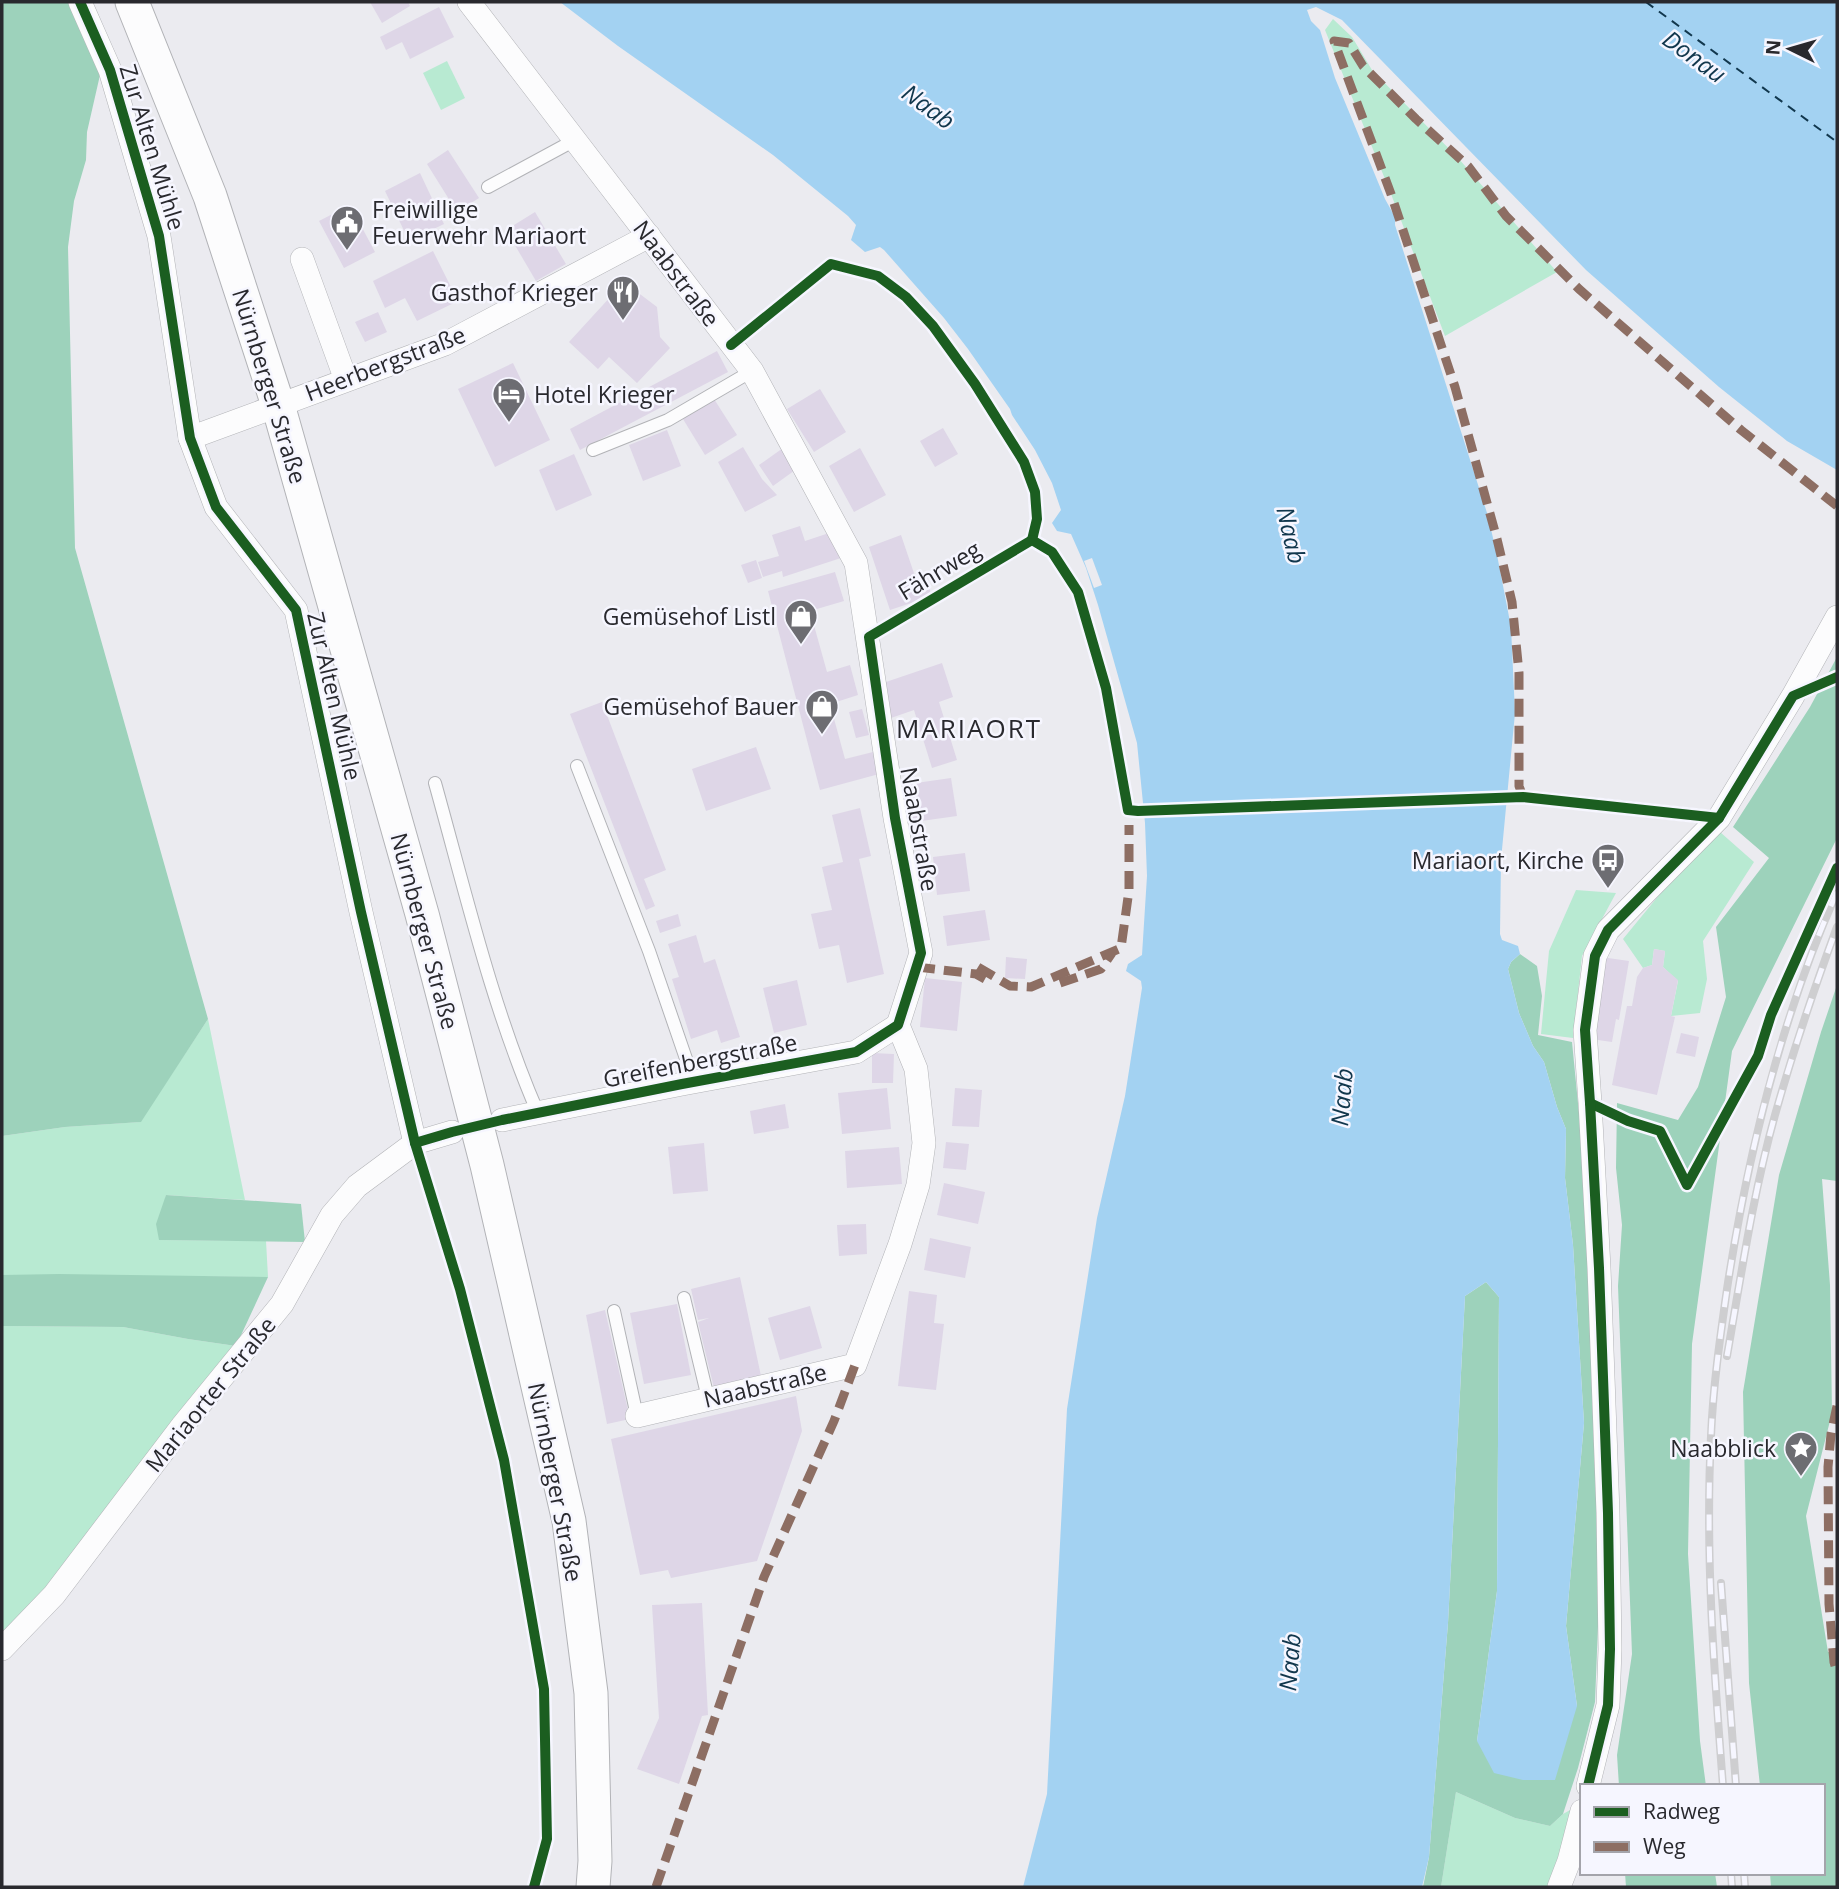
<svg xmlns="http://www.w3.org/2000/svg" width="1839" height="1889" viewBox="0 0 1839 1889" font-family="'Open Sans',sans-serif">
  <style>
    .green { fill: #b8ead2 }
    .forest { fill: #9dd2bb }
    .water { fill: #a3d2f2 }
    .pier { fill: #ebebf0 }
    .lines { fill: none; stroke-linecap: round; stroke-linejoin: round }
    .ferry { stroke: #11374d; stroke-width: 2; stroke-dasharray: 9 7; stroke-linecap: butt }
    .building { fill: #ded6e7 }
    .service-casing { stroke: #b2b3b7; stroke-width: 14 }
    .minor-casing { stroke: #b2b3b7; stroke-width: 24 }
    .secondary-casing { stroke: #b2b3b7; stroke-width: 35 }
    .service { stroke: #fcfcfd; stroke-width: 12 }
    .minor { stroke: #fcfcfd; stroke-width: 23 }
    .secondary { stroke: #fcfcfd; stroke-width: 33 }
    .rail-casing { stroke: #ceced0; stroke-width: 8 }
    .rail { stroke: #f6f6ff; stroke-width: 5; stroke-dasharray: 16; stroke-linecap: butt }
    .quiet { stroke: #8d6e63; stroke-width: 9; stroke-dasharray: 18 9; stroke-linecap: butt }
    .cycleway-casing { stroke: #f6f6ff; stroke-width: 15 }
    .cycleway { stroke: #1b5e20; stroke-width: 10 }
    .labels { text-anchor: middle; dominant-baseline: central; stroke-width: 5; stroke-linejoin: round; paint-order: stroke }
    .street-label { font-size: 23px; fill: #29292e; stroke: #f6f6ff }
    .poi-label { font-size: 23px; fill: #29292e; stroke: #f6f6ff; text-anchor: end }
    .water-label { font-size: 24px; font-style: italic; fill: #11374d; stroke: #f6f6ff }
    .quarter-label { font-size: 26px; letter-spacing: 2px; fill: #29292e; stroke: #f6f6ff }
  </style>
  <rect width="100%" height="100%" fill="#ebebf0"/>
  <!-- green -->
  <g class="green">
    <path d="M1333,19L1352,37L1372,70L1459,159L1557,272L1445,336L1391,194L1325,30Z"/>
    <path d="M447,61L465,98L441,110L423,73Z"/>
    <path d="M1720,832L1754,862L1703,941L1707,979L1700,1013L1671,1016L1678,981L1663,967L1665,951L1654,949L1652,965L1643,968L1623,939L1669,883Z"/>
    <path d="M1576,890L1616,893L1582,956L1573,1038L1541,1034L1549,951Z"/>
    <path d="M208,1019L245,1200L166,1195L159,1240L266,1241L268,1277L2,1275V1136L65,1127L140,1122Z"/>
    <path d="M2,1326L123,1327L188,1339L236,1346L2,1645Z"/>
    <path d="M1456,1792L1515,1818L1550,1826L1563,1814L1579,1805L1550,1887H1441Z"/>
  </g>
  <!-- forest -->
  <g class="forest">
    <path d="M2,2H68L100,75L87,132L86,160L74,201L68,247L75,548L208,1019L141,1122L65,1127L2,1136Z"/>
    <path d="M1837,657V838L1732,1051L1692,1344L1688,1554L1700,1741L1706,1786H1619L1617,1755L1632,1654L1618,1286L1622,1225L1616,1168L1617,1103L1678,1120L1698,1087L1726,997L1716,927L1769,858L1733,827L1810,707Z"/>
    <path d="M1520,954L1537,966L1542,996L1538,1035L1572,1042L1592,1246L1601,1550L1595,1702L1578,1768L1563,1814L1550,1826L1515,1818L1456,1792L1441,1887H1423L1429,1857L1448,1623L1465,1296L1486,1282L1499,1297L1497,1591L1477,1741L1577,1706L1566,1626L1584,1423L1573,1245L1565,1178L1566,1129L1557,1107L1544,1062L1533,1046L1519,1013L1508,969L1511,962Z"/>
    <path d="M1837,985V1181L1822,1179L1830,1285L1832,1413L1806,1516L1828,1652H1837V1887H1771L1770,1873H1823V1786H1760L1749,1683L1743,1392L1779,1175L1821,1032Z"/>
    <path d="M166,1195L301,1204L305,1242L159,1240L156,1224Z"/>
    <path d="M59,1274L268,1277L236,1346L188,1339L123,1327L2,1326V1275Z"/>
    <path d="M1625,1873H1715L1717,1887H1626Z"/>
  </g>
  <!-- water -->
  <path class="water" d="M560,2H1837V470L1787,441L1719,387L1586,270L1342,20L1316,7L1307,10L1311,21L1320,30L1335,78L1385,199L1395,217V225L1488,516L1498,560L1511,627L1515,713L1501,860L1500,934L1502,940L1518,946L1520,954L1511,962L1508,969L1519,1013L1533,1046L1544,1062L1557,1107L1566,1129L1565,1178L1573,1245L1584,1423L1566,1626L1577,1706L1555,1780H1523L1494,1773L1477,1741L1497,1591L1499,1297L1486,1282L1465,1296L1448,1623L1429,1857L1422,1887H1023L1047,1794L1067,1409L1097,1218L1125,1096L1142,988L1141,981L1126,971L1128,964L1142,955L1147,876L1145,823L1137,743L1098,605L1086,568L1071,534L1057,531L1052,523L1061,510L1052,483L1035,450L1012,415L1010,409L968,349L944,318L884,250L880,247L865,252L851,240L856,225L848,216L773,155L618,46Z"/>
  <!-- pier -->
  <path class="pier" d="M1092,558L1102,585L1094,588L1084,561Z"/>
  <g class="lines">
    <!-- ferry -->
    <path class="ferry" d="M1646,2L1837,142"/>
  </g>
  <!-- building -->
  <g class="building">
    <path d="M370,2H408L410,6L382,23Z"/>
    <path d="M439,7L454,37L410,59L402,42L386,50L380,37Z"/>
    <path d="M448,150L479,198L457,212L427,164Z"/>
    <path d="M420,173L444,224L409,241L385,191Z"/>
    <path d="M350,205L375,252L344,268L319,221Z"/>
    <path d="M535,212L566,264L536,281L506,230Z"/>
    <path d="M433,251L458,301L417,321L405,298L385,308L373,281Z"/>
    <path d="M624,282L657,307L660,337L670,348L637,383L609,357L598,369L569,342Z"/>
    <path d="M378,312L387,332L365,342L355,322Z"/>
    <path d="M717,351L728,372L580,450L570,429Z"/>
    <path d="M513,363L550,440L495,467L458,389Z"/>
    <path d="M820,389L846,432L814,452L787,409Z"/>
    <path d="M714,399L737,435L705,455L683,419Z"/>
    <path d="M943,428L958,454L935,467L920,441Z"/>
    <path d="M667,430L681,466L643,481L629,445Z"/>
    <path d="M743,447L762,479L777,495L745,512L718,462Z"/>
    <path d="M783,448L798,468L773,486L759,465Z"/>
    <path d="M860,448L886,495L854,512L829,466Z"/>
    <path d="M574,454L592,495L556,511L539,470Z"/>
    <path d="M800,526L805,541L835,531L844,557L783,577L782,571L763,577L758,562L779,556L772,535Z"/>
    <path d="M901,535L918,585L927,582L932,596L890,610L869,547Z"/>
    <path d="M756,560L762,578L748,583L741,565Z"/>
    <path d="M835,572L844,601L810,611L827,672L850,665L858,695L830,704L845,759L873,752L879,774L820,790L768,591Z"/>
    <path d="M942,663L953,697L939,702L957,760L932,768L914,710L891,718L880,684Z"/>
    <path d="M602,702L666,870L644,879L655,906L646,910L570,714Z"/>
    <path d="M862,709L869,735L856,738L849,712Z"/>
    <path d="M756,747L771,789L706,811L692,769Z"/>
    <path d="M951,778L957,816L907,823L902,785Z"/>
    <path d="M860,808L871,856L859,859L884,974L847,983L839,945L819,949L811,914L832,910L822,867L843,862L832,815Z"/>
    <path d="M965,853L970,891L937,895L933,857Z"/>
    <path d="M985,910L990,940L947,946L943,916Z"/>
    <path d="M678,914L681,926L660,933L656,921Z"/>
    <path d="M696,935L704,963L715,959L740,1037L721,1043L717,1030L691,1039L672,979L679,977L668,944Z"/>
    <path d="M1654,949L1665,951L1663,967L1678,980L1671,1016L1675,1017L1657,1095L1612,1085L1627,1006H1632L1637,977L1643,968L1652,965Z"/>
    <path d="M1006,957L1027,959L1025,979L1005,978Z"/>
    <path d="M1601,957L1629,961L1619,1020L1616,1019L1612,1042L1591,1039Z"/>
    <path d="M925,978L962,982L957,1031L920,1027Z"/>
    <path d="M797,980L807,1025L774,1033L763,988Z"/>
    <path d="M1681,1033L1699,1037L1695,1057L1676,1053Z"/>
    <path d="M872,1053L894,1054L893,1083H872Z"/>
    <path d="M887,1088L891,1129L842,1134L838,1093Z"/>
    <path d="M955,1088L982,1090L979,1127L952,1126Z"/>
    <path d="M785,1104L789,1128L754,1134L750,1111Z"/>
    <path d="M946,1142L969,1144L966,1170L943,1168Z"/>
    <path d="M704,1143L708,1191L673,1194L668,1147Z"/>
    <path d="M899,1147L902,1184L847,1188L845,1151Z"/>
    <path d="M944,1183L985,1192L978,1224L937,1215Z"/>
    <path d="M866,1224L867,1254L839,1256L837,1225Z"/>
    <path d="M930,1238L971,1247L965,1278L924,1270Z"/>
    <path d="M740,1277L761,1376L714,1388L698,1322L709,1318L698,1320L691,1289Z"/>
    <path d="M909,1291L937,1295L934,1323L944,1324L936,1390L898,1386Z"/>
    <path d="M677,1304L691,1375L644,1384L630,1313Z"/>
    <path d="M810,1306L822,1348L780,1360L768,1318Z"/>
    <path d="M605,1310L630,1419L607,1424L586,1315Z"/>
    <path d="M796,1396L802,1431L757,1561L671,1578L668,1570L640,1575L611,1439Z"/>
    <path d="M702,1603L708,1715L702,1716L679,1784L637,1769L659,1718L652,1605Z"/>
  </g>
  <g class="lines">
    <defs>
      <g id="service">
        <path d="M488,187L575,140"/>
        <path d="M593,450L668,420L752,371"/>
        <path d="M869,637L1032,540"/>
        <path d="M1796,695L1837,677"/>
        <path d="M577,766L649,951L694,1082"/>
        <path d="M435,783C466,894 492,1007 538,1113"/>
        <path d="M1524,797L1719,818"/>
        <path d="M684,1298L708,1398"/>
        <path d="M614,1311L637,1416"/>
      </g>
      <g id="minor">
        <path d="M80,2L110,70L159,236L190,438L216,507L296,610L361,912L415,1143"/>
        <path d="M469,2L752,371L856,563L895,818L921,953L898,1025L916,1069L924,1143L918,1185L900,1244L855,1365L637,1416"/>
        <path d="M302,259L346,380"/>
        <path d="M190,438L445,344L649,236"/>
        <path d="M502,1120L682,1084L856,1052L898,1025"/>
        <path d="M2,1649L54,1595L183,1425L282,1304L332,1215L357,1186L415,1143L452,1132"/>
        <path d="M1588,1786L1608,1705L1610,1649L1608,1513L1599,1268L1590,1103L1585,1030L1595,956L1608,930L1719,818L1793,696L1837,617"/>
        <path d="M1559,1887L1569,1861L1582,1811"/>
      </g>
      <path id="secondary" d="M132,2L210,196L278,405L422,914L487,1165L569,1521L591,1693L595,1861L593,1887"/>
    </defs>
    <!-- service casing -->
    <use href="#service" class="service-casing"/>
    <!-- minor casing -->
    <use href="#minor" class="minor-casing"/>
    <!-- secondary casing -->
    <use href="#secondary" class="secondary-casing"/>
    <!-- service -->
    <use href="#service" class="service"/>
    <!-- minor -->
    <use href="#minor" class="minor"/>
    <!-- secondary -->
    <use href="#secondary" class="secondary"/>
    <defs>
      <g id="rail">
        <path d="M1727,1356C1741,1276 1753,1194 1775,1115C1793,1051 1814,989 1837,927"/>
        <path d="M1721,1583L1736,1786"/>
        <path d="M1723,1786C1714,1670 1705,1553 1711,1436C1713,1387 1720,1338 1727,1289C1748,1152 1781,1018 1837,892"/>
        <path d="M1731,1873L1732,1887"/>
        <path d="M1744,1873L1745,1887"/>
      </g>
    </defs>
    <!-- rail casing -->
    <use href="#rail" class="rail-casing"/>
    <!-- rail -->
    <use href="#rail" class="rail"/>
    <!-- quiet -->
    <g class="quiet">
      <path d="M1523,797L1519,786V673L1512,602L1497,539L1455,387L1391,194L1334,41L1349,43L1363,66L1416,119L1468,166L1506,216L1579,289L1741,430L1837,506"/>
      <path d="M917,967L976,974L985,979"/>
      <path d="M978,967L1010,986L1031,987L1121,948L1129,890V825"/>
      <path d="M1060,983L1101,969L1112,953"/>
      <path d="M1837,1406L1831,1434L1828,1467L1829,1604L1834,1662L1837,1673"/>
      <path d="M656,1887L764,1577L834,1421L855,1365"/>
    </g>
    <defs>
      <g id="cycleway">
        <path d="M80,2L110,70L159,236L190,438L216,507L296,610L361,912L415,1143L460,1289L504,1460L544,1689L547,1839L534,1887"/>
        <path d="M731,345L831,264L878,276L906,297L933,326L975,384L1024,462L1035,492L1037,519L1032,540"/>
        <path d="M1032,540L1052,552L1078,592L1106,688L1128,810L1138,811L1523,797L1719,818"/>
        <path d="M1590,1103L1628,1121L1660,1131L1687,1185L1758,1056L1771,1015L1837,868"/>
        <path d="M415,1143L452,1132L502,1120L682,1084L856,1052L898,1025L921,953L895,818L869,637L1032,540"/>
        <path d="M1588,1786L1608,1705L1610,1649L1608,1513L1599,1268L1590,1103L1585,1030L1595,956L1608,930L1719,818L1793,696L1837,677"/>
      </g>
    </defs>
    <!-- cycleway casing -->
    <use href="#cycleway" class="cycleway-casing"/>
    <!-- cycleway -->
    <use href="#cycleway" class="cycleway"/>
  </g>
  <!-- icons -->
  <defs>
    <symbol id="civic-pin" viewBox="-11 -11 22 30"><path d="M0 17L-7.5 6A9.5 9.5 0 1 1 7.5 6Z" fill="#6d6d72" stroke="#f6f6ff"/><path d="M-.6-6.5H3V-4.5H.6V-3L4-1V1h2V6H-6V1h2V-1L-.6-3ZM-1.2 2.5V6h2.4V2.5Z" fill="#fff"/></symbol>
    <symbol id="restaurant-pin" viewBox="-11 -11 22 30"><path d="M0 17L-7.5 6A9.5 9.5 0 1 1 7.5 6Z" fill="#6d6d72" stroke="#f6f6ff"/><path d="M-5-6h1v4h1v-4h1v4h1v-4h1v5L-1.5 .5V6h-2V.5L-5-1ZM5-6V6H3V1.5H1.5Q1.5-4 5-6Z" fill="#fff"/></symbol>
    <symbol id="hotel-pin" viewBox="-11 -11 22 30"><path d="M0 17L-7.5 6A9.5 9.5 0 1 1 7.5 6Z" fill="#6d6d72" stroke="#f6f6ff"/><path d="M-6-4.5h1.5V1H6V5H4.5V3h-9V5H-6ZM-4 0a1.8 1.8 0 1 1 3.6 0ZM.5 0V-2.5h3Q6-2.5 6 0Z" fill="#fff"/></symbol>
    <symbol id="shop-pin" viewBox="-11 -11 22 30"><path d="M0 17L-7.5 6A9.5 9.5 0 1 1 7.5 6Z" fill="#6d6d72" stroke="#f6f6ff"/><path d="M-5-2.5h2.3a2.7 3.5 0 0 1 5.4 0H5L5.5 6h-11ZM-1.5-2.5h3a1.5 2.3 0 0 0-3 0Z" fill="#fff"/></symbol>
    <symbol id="bus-pin" viewBox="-11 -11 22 30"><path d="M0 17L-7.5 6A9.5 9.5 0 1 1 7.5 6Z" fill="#6d6d72" stroke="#f6f6ff"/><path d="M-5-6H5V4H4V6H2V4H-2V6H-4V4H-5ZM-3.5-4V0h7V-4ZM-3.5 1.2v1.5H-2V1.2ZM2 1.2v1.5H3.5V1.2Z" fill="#fff"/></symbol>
    <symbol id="sight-pin" viewBox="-11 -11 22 30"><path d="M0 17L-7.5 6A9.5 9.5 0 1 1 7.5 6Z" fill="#6d6d72" stroke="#f6f6ff"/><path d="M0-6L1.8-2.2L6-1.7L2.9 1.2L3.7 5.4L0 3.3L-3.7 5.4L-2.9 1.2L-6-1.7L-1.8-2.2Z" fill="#fff"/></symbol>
  </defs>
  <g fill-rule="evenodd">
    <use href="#civic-pin" x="328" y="203" width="38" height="52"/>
    <use href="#restaurant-pin" x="604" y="273" width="38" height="52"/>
    <use href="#hotel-pin" x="490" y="375" width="38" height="52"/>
    <use href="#shop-pin" x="782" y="597" width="38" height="52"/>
    <use href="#shop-pin" x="803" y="687" width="38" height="52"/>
    <use href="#bus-pin" x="1589" y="841" width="38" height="52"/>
    <use href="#sight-pin" x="1782" y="1429" width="38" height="52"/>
  </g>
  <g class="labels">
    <!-- street labels -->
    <g class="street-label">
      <text transform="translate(153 147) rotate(73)">Zur Alten Mühle</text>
      <text transform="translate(677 273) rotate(53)">Naabstraße</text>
      <text transform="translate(385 363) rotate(-21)">Heerbergstraße</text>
      <text transform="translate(270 386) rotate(73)">Nürnberger Straße</text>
      <text transform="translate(939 570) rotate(-31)">Fährweg</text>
      <text transform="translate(335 696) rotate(77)">Zur Alten Mühle</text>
      <text transform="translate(920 829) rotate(80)">Naabstraße</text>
      <text transform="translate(425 931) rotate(75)">Nürnberger Straße</text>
      <text transform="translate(700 1060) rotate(-11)">Greifenbergstraße</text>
      <text transform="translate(765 1385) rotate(-13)">Naabstraße</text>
      <text transform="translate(210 1394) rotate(-51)">Mariaorter Straße</text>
      <text transform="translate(556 1482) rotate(79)">Nürnberger Straße</text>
    </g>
    <!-- poi labels -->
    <g class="poi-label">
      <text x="372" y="209" text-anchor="start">Freiwillige<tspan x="372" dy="26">Feuerwehr Mariaort</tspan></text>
      <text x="598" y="292">Gasthof Krieger</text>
      <text x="534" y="394" text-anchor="start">Hotel Krieger</text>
      <text x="776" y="616">Gemüsehof Listl</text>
      <text x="798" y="706">Gemüsehof Bauer</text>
      <text x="1584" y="860">Mariaort, Kirche</text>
      <text x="1776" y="1448">Naabblick</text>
    </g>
    <!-- water labels -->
    <g class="water-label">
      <text transform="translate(1695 56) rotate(36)">Donau</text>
      <text transform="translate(929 106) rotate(36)">Naab</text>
      <text transform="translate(1292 535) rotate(77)">Naab</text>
      <text transform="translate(1341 1097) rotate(-85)">Naab</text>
      <text transform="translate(1289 1662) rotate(-85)">Naab</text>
    </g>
    <!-- quarter labels -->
    <g class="quarter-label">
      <text x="969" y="728">MARIAORT</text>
    </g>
  </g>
  <!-- border -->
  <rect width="1839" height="1889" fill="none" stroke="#29292e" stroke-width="7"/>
  <!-- legend -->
  <rect x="1580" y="1784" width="245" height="91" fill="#f6f6ff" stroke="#a4a4ab" stroke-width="2"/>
  <rect x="1594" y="1807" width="35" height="10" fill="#1b5e20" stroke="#a4a4ab" stroke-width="2"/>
  <text x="1643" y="1819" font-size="21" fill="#29292e">Radweg</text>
  <rect x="1594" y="1842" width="35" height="10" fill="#8d6e63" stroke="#a4a4ab" stroke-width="2"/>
  <text x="1643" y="1854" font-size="21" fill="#29292e">Weg</text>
  <!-- north arrow -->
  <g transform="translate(1790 49) rotate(275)" stroke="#f6f6ff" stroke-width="5" paint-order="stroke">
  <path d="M0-5L12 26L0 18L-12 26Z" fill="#29292e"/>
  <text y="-10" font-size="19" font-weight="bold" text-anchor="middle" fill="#29292e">N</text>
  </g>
</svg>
